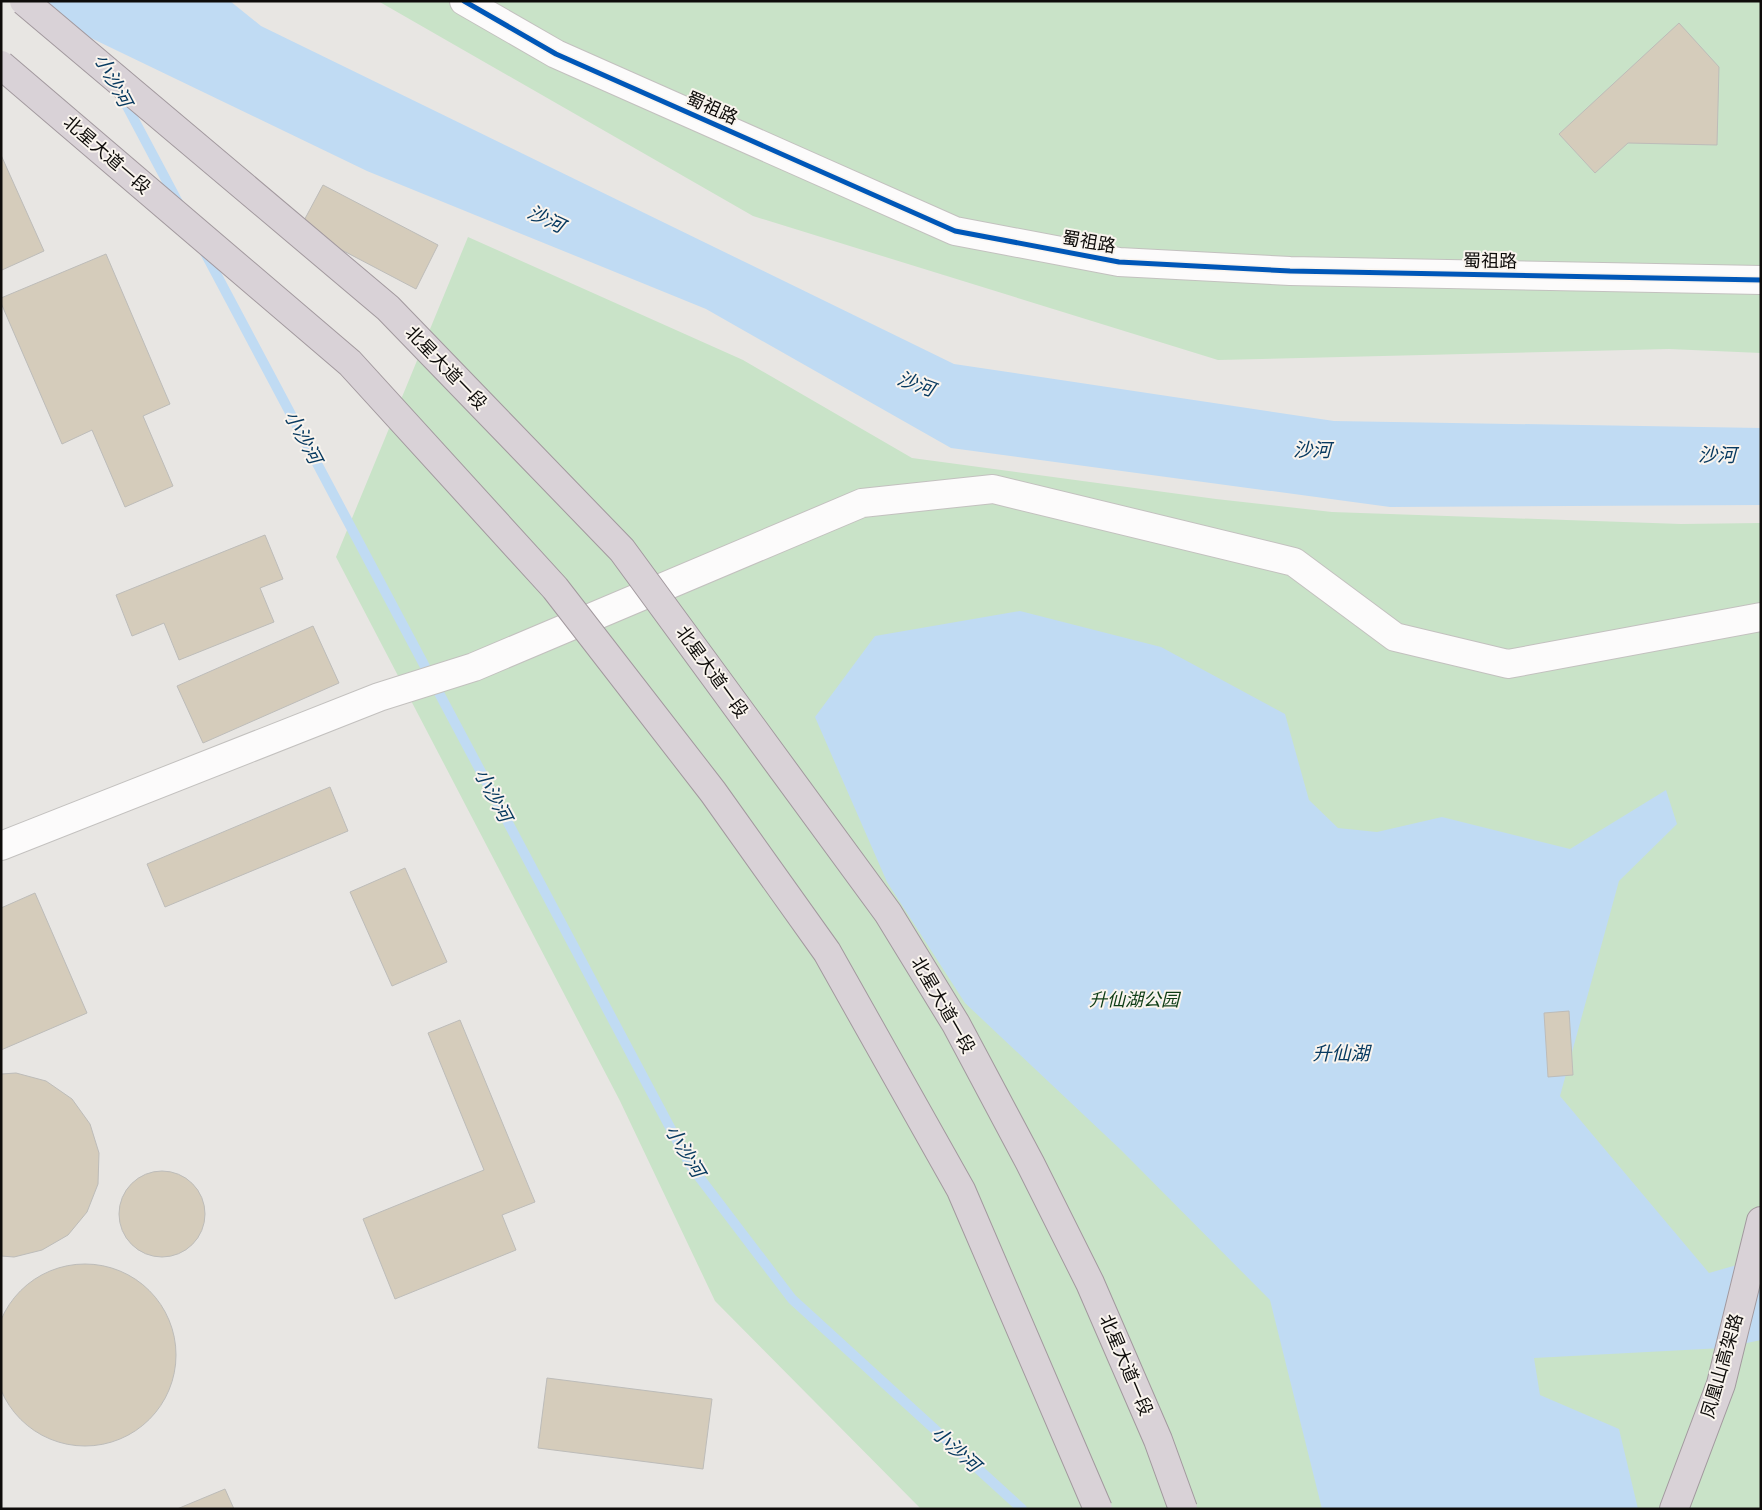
<svg xmlns="http://www.w3.org/2000/svg" width="1762" height="1510" viewBox="0 0 1762 1510" font-family="'Crimson Pro','Noto Sans SC',serif">
  <style>
    .green { fill: #c9e3c8 }
    .water { fill: #c0dbf3 }
    .lines { fill: none; stroke-linecap: round; stroke-linejoin: round }
    .stream { stroke: #c0dbf3; stroke-width: 10 }
    .building { fill: #d5ccbb; stroke: #bdbcb9 }
    .minor-casing { stroke: #c3c1bf; stroke-width: 30 }
    .highway-casing { stroke: #a2999e; stroke-width: 30 }
    .minor { stroke: #fcfbfb; stroke-width: 28 }
    .highway { stroke: #d9d2d7; stroke-width: 28 }
    .highway-bridge-casing { stroke: #a2999e; stroke-width: 30; stroke-linecap: butt }
    .highway-bridge { stroke: #d9d2d7; stroke-width: 28 }
    .cycleway-casing { stroke: #f9f4ee; stroke-width: 8 }
    .cycleway { stroke: #0057b8; stroke-width: 5 }
    .labels { text-anchor: middle; dominant-baseline: central; stroke-width: 4; stroke-linejoin: round; paint-order: stroke }
    .street-label { font-size: 18px; fill: #0e0c0a; stroke: #f9f4ee }
    .park-label { font-size: 18px; font-style: italic; fill: #0d3c14; stroke: #f9f4ee }
    .water-label { font-size: 19px; font-style: italic; fill: #083a60; stroke: #f9f4ee }
  </style>
  <rect width="100%" height="100%" fill="#e8e6e3"/>
  <!-- green -->
  <g class="green">
    <path d="M378,1H1761V353L1669,349L1218,360L753,216Z"/>
    <path d="M468,237L743,360L912,458L1216,499L1332,512L1681,524L1761,523V1509H921L715,1301L620,1101L336,557Z"/>
  </g>
  <!-- water -->
  <g class="water">
    <path d="M14,1H230L261,26L954,364L1334,421L1761,428V505L1390,507L951,448L706,309L367,171Z"/>
    <path d="M1020,611L1161,647L1285,714L1309,800L1338,828L1377,832L1442,817L1570,849L1666,790L1677,824L1619,881L1560,1096L1709,1273L1761,1258V1340L1723,1348L1534,1358L1540,1395L1619,1429L1638,1509H1322L1270,1300L1121,1150L965,1003L887,882L815,717L875,636Z"/>
  </g>
  <g class="lines">
    <!-- stream -->
    <g class="stream">
      <path d="M121,95L180,206"/>
      <path d="M203,249L690,1165L792,1299L1022,1509"/>
    </g>
  </g>
  <!-- building -->
  <g class="building">
    <path d="M1679,23L1719,67L1717,145L1628,143L1595,173L1559,134Z"/>
    <path d="M1,155L44,251L2,270L1,268Z"/>
    <path d="M323,185L438,245L416,289L300,228Z"/>
    <path d="M106,254L170,404L143,416L173,486L125,507L92,430L62,444L1,303V298Z"/>
    <path d="M265,535L283,579L260,588L274,622L179,660L164,623L132,636L116,595Z"/>
    <path d="M313,626L339,683L203,743L177,686Z"/>
    <path d="M330,787L348,831L165,907L147,864Z"/>
    <path d="M405,868L447,962L392,986L350,892Z"/>
    <path d="M35,893L87,1013L1,1050V908Z"/>
    <path d="M1569,1011L1573,1075L1548,1077L1544,1013Z"/>
    <path d="M460,1020L535,1202L502,1215L516,1250L395,1299L363,1219L484,1170L428,1033Z"/>
    <path d="M16,1073L46,1081L72,1099L90,1124L99,1153L98,1184L87,1212L68,1235L42,1250L14,1257L1,1256V1074Z"/>
    <circle cx="162" cy="1214" r="43"/>
    <circle cx="85" cy="1355" r="91"/>
    <path d="M547,1378L712,1399L703,1469L538,1448Z"/>
    <path d="M225,1489L234,1509H177Z"/>
  </g>
  <g class="lines">
    <defs>
      <g id="minor">
        <path d="M464,1L556,54L955,231L1119,262L1290,271L1761,280"/>
        <path d="M1,846L379,697L474,667L862,503L993,489L1294,562L1395,637L1508,664L1761,617"/>
      </g>
      <path id="highway" d="M1674,1509L1721,1384L1761,1221"/>
    </defs>
    <!-- minor casing -->
    <use href="#minor" class="minor-casing"/>
    <!-- highway casing -->
    <use href="#highway" class="highway-casing"/>
    <!-- minor -->
    <use href="#minor" class="minor"/>
    <!-- highway -->
    <use href="#highway" class="highway"/>
    <defs>
      <g id="highway-bridge">
        <path d="M24,1L388,308L622,550L888,913L956,1024L1030,1163L1090,1283L1158,1440L1183,1509"/>
        <path d="M1,65L350,363L555,588L713,792L827,952L961,1190L1098,1509"/>
      </g>
    </defs>
    <!-- highway-bridge casing -->
    <use href="#highway-bridge" class="highway-bridge-casing"/>
    <!-- highway-bridge -->
    <use href="#highway-bridge" class="highway-bridge"/>
    <defs>
      <path id="cycleway" d="M464,1L556,54L955,231L1119,262L1290,271L1761,280"/>
    </defs>
    <!-- cycleway casing -->
    <use href="#cycleway" class="cycleway-casing"/>
    <!-- cycleway -->
    <use href="#cycleway" class="cycleway"/>
  </g>
  <g class="labels">
    <!-- street labels -->
    <g class="street-label">
      <text transform="translate(712 108) rotate(24)">蜀祖路</text>
      <text transform="translate(107 155) rotate(41)">北星大道一段</text>
      <text transform="translate(1089 242) rotate(10)">蜀祖路</text>
      <text transform="translate(1490 261) rotate(1)">蜀祖路</text>
      <text transform="translate(446 368) rotate(46)">北星大道一段</text>
      <text transform="translate(712 672) rotate(54)">北星大道一段</text>
      <text transform="translate(943 1005) rotate(60)">北星大道一段</text>
      <text transform="translate(1126 1365) rotate(67)">北星大道一段</text>
      <text transform="translate(1722 1366) rotate(-74)">凤凰山高架路</text>
    </g>
    <!-- park labels -->
    <g class="park-label">
      <text x="1134" y="1000">升仙湖公园</text>
    </g>
    <!-- water labels -->
    <g class="water-label">
      <text transform="translate(113 80) rotate(62)">小沙河</text>
      <text transform="translate(546 219) rotate(25)">沙河</text>
      <text transform="translate(916 384) rotate(20)">沙河</text>
      <text transform="translate(303 437) rotate(62)">小沙河</text>
      <text transform="translate(1312 450) rotate(1)">沙河</text>
      <text transform="translate(1717 455) rotate(1)">沙河</text>
      <text transform="translate(493 795) rotate(62)">小沙河</text>
      <text x="1341" y="1053">升仙湖</text>
      <text transform="translate(685 1151) rotate(59)">小沙河</text>
      <text transform="translate(956 1449) rotate(42)">小沙河</text>
    </g>
  </g>
  <!-- border -->
  <rect width="1762" height="1510" fill="none" stroke="#0e0c0a" stroke-width="5"/>
</svg>
